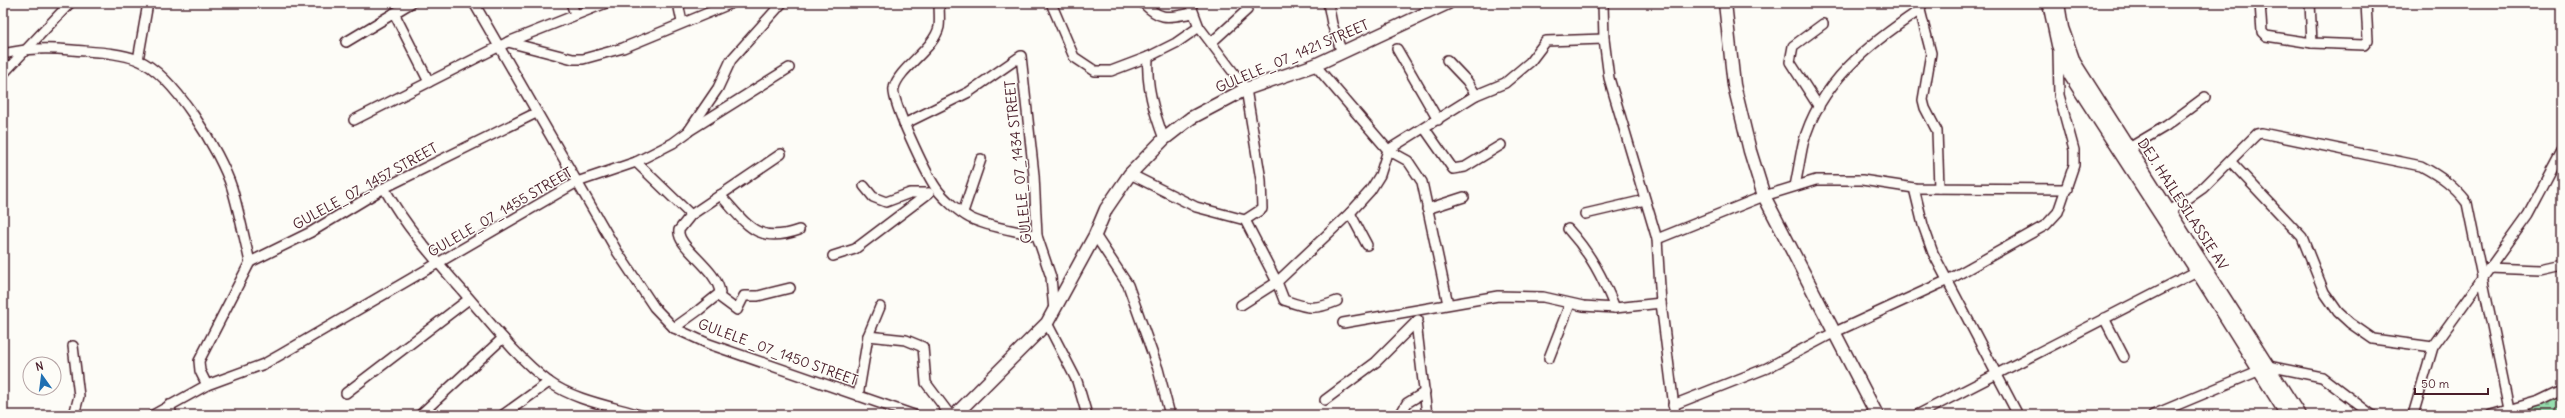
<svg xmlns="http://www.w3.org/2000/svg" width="2565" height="418" viewBox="0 0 2565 418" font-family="Delius,sans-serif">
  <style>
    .cemetery { fill: url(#cemetery-stones); stroke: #707f6c }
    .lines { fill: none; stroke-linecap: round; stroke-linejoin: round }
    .street-casing { stroke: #4a1f2b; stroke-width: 12 }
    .secondary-casing { stroke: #4a1f2b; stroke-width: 15 }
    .street { stroke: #fdfcf7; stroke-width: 9 }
    .secondary { stroke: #fdfcf7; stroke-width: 12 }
    .labels { text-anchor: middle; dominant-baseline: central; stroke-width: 3; stroke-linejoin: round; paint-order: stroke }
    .street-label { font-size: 14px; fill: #4a1f2b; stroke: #fdfcf7 }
  </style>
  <defs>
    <pattern id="cemetery-stones" width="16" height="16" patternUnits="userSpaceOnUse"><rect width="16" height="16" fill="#95dfae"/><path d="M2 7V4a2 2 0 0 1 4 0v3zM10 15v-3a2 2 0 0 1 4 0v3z" fill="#82bf96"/></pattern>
  </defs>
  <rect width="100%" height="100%" fill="#fdfcf7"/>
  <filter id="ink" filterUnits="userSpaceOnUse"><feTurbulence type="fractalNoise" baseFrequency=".025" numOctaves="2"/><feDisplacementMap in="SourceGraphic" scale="8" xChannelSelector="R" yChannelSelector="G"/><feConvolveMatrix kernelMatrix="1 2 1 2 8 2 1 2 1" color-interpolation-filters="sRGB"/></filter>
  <g filter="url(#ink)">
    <!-- cemetery -->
    <path class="cemetery" d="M2562,394V415H2510Z"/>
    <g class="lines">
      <defs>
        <g id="street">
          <path d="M474,3L618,253L654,307L674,328L709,344L914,415"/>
          <path d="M571,3L575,14"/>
          <path d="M678,3L682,22"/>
          <path d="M939,3C939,10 940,20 939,27C934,49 899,68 894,88C890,99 927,175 936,188C943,198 959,212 970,218C990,228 1016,230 1037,236"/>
          <path d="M1051,3L1074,57L1095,71H1111L1148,57L1176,43L1199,27"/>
          <path d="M1143,3C1162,22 1169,17 1193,13"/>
          <path d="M1328,3L1332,24L1342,53"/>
          <path d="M1603,3L1604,39L1609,78L1657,239L1661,303L1675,415"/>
          <path d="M1922,3L1920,10L1931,53L1923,100L1925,108L1937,131L1939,188"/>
          <path d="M2260,3L2262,32L2266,36L2312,43L2364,45L2368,40L2366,3"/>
          <path d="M2310,3L2312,43"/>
          <path d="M394,13L429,82"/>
          <path d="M346,42L411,3"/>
          <path d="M508,42L573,59H583L623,48L732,3"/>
          <path d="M1212,42L1247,10"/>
          <path d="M1397,49L1438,120"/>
          <path d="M3,54C29,48 46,48 72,50C93,52 118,52 138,60C174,75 220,151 232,188C239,212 244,237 250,262L199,361L200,371L207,385"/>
          <path d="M1148,57C1146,86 1154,112 1164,139"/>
          <path d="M138,60L148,3"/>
          <path d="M1447,60L1467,81L1476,95"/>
          <path d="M1315,65L1388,150L1408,161L1422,182L1448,304"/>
          <path d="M3,74L70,3"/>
          <path d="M1819,107L1790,62L1793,46L1823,24"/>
          <path d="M354,120L508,42L606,3"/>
          <path d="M904,124L969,92L1021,56L1034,175L1037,236L1051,277L1054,311"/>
          <path d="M1425,129L1453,169L1465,167L1501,145"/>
          <path d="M689,131L789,68"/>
          <path d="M2129,148L2166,126L2205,97"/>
          <path d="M636,162L691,215"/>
          <path d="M2231,162L2302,237L2324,292L2338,312L2350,323L2373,339L2433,347"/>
          <path d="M1130,174L1196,207L1245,220L1262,209L1261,180L1246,89L1199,27L1190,3"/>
          <path d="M864,186L873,197L886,202L910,193H928"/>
          <path d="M1795,186C1798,172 1800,158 1803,144C1819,83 1870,43 1920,10"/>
          <path d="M384,188C408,231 441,266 473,303C496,330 520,360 549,382C574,400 610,406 640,415"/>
          <path d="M1914,188L1923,225L1933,253L2018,415"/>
          <path d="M720,195C747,224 756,245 799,230"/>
          <path d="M1427,209L1464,197"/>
          <path d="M2170,211L2203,188L2257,134L2262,133L2421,166C2440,176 2454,186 2467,203L2509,409"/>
          <path d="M963,212L981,159"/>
          <path d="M1350,213L1367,245"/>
          <path d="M1585,214L1645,200"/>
          <path d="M1245,220L1277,282L1284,300C1307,308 1313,311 1337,301"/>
          <path d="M1568,229C1590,253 1603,278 1615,308"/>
          <path d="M1095,235L1128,285L1158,369L1170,415"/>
          <path d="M1657,239L1764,196L1816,180H1862L1914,188L2067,189"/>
          <path d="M833,256L855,249L929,193"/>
          <path d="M250,262L311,232L384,188L536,113"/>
          <path d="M2489,268L2540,270L2562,265"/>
          <path d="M718,296L737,310L744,296H758L790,288"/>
          <path d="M1241,305L1277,282L1350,213L1370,191L1380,175L1388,150L1476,95L1505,83L1530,62L1546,41L1604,39"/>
          <path d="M2104,318L2124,357"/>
          <path d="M1418,320L1416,322L1427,415"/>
          <path d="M1047,323L1077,381L1087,415"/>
          <path d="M1343,323L1498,296L1543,297L1583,306L1615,308L1661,303"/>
          <path d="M674,328L699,310L720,293C718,269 676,247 679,230L691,215L781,154"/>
          <path d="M868,336L906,340L923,347L926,383L950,415"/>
          <path d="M73,346L79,396L74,415"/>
          <path d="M1549,358L1570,304"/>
          <path d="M2268,366L2322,377L2372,415"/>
          <path d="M346,393L469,299"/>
          <path d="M858,396L868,336L880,307"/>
          <path d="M1325,400L1376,362L1416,322"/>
          <path d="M169,405L172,415"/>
          <path d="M1673,405L1767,368L1833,333L1948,280L2046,225L2058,212L2074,165V150L2059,95L2058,51"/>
          <path d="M153,415L207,385L264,364L280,355L577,182L636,162L673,143L688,132L718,88L731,60L782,3"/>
          <path d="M420,415L503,338"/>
          <path d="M503,415L549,382"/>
          <path d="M1400,415L1407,403L1425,392"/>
          <path d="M1917,415L2197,271"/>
          <path d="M2153,415L2258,371"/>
          <path d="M2413,415L2433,347L2528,215L2562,151"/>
          <path d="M2491,415L2539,401L2562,390"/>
        </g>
        <g id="secondary">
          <path d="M1725,3L1734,85L1750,151L1764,196L1877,415"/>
          <path d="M2049,3L2058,45L2070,75L2197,271L2287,415"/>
          <path d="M2058,3L2062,28L2074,62L2299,415"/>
          <path d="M955,415L1047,323L1095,235L1106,209L1130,174L1164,139L1191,118L1246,89L1315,65L1448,3"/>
        </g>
      </defs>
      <!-- street casing -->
      <use href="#street" class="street-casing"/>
      <!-- secondary casing -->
      <use href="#secondary" class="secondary-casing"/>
      <!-- street -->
      <use href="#street" class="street"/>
      <!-- secondary -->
      <use href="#secondary" class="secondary"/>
    </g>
  </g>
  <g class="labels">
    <!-- street labels -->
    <g class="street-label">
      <text transform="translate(1292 56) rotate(-23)">GULELE _07_1421 STREET</text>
      <text transform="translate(1018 162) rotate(-96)">GULELE_07_1434 STREET</text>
      <text transform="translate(365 186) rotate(-29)">GULELE_07_1457 STREET</text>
      <text transform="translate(2183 204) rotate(57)">DEJ. HAILESILASSIE AV</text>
      <text transform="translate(500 212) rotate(-30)">GULELE_07_1455 STREET</text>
      <text transform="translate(778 352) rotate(20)">GULELE _07_1450 STREET</text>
    </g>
  </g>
  <!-- margin -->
  <rect width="2565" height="418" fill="none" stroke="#fdfcf7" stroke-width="16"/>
  <rect x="8" y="8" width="2549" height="402" fill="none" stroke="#4a1f2b" stroke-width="1.5" filter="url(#ink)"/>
  <!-- north arrow -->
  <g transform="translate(42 376) rotate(346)"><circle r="19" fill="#fdfcf7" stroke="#b5a4a5"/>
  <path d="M0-3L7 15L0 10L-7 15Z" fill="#1f6fb2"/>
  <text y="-6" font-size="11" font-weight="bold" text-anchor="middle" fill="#4a1f2b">N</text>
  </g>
  <!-- scale -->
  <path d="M2415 388v6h73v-6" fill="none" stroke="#4a1f2b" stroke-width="2"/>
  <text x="2421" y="388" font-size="12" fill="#4a1f2b" stroke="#fdfcf7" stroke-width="3" paint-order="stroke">50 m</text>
</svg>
